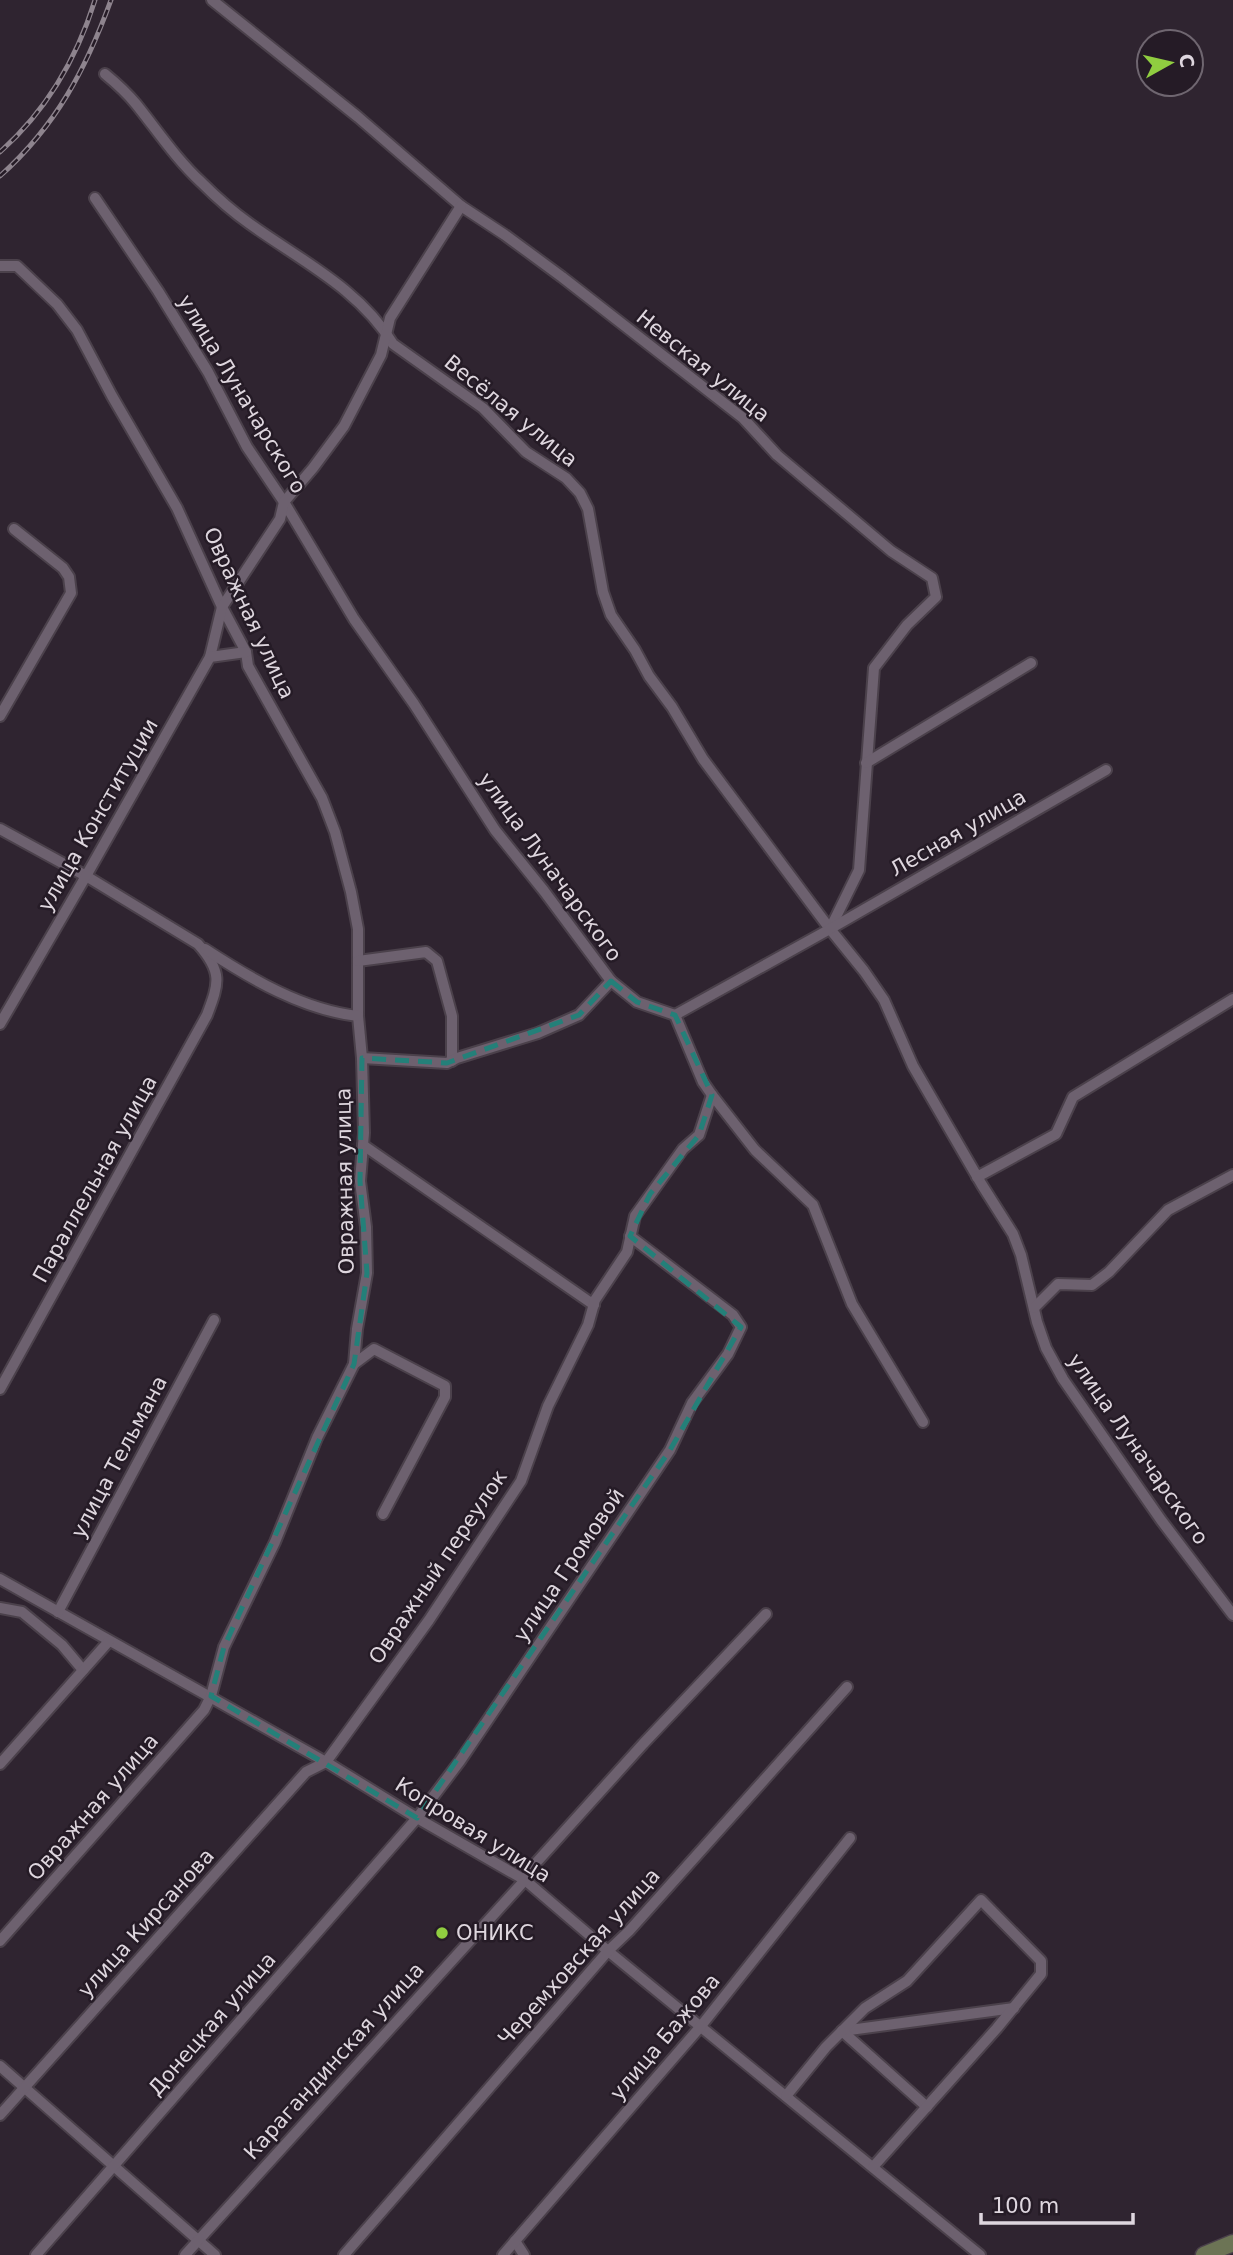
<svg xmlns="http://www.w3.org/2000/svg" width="1233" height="2255" viewBox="0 0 1233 2255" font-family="'DejaVu Sans',sans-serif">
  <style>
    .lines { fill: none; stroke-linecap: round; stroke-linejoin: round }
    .street-casing { stroke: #4b414b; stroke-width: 14 }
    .secondary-casing { stroke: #4b414b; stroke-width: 19 }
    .street { stroke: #6d616f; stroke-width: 10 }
    .secondary { stroke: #6c7455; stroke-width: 16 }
    .rail-casing { stroke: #8e848e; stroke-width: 5 }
    .rail { stroke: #251b26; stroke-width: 2.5; stroke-dasharray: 8; stroke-linecap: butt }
    .marked { fill: none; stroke: #248079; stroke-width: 5; stroke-dasharray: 14 9; stroke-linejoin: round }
    .poi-dot { fill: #90cd40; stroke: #251b26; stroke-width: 2.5 }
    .labels { text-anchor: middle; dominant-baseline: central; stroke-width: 5; stroke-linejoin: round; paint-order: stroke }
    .street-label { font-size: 21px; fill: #ded6de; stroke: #251b26 }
    .poi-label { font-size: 21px; fill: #ded6de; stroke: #251b26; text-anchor: start }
  </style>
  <rect width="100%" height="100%" fill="#2f2430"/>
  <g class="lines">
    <defs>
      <g id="street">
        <path d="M212,0L358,117L461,206L505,235L562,277L743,418L777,455L891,551L932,578L936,597L907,625L874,668L859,870L830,929"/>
        <path d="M105,74C116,83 127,93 136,104C157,130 176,159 201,182C216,197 233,212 250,224C300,260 360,289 393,344L483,408L526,452L566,478L580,493L588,509L603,592L611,615L635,650L649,676L672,707L703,759L830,929L864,971L884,1000L913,1066L982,1185L1013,1234L1021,1255L1037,1322L1046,1348L1063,1379L1161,1520L1233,1615"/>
        <path d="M95,198L158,291L208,372L247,447L284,502L354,619L414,704L495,830L544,891L611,981L637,1002L675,1015L703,1082L712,1095L755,1150L813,1205L852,1304L923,1422"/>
        <path d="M0,266H17L57,304L77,330L112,396L177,508L222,607L246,652L248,666L322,798L335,832L351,892L358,929V1016L362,1058L364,1133L360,1181L366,1227L367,1273L357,1329L354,1364"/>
        <path d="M210,657L222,607L280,519L284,502L313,468L344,426L381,355L390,318L461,206"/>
        <path d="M0,716L71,593L69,577L63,568L14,529"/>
        <path d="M866,763L1031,663"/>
        <path d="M0,829L86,876L198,944C223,972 219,983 207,1015L0,1389"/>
        <path d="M205,949C251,979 303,1010 358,1016"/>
        <path d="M358,961L426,952L437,961L452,1016V1061"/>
        <path d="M675,1015L830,929L1106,770"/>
        <path d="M0,1024L86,876L210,657L246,652"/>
        <path d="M362,1058L447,1063L457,1058L538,1033L579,1015L611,981"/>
        <path d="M363,1145L594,1305"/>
        <path d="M977,1177L1056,1134L1073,1097L1233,999"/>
        <path d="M1034,1308L1058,1284L1092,1285L1109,1272L1168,1210L1233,1175"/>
        <path d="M0,1579L326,1762L417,1818L525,1880L608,1951L980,2255"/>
        <path d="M0,1608L22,1612L62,1645L83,1670"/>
        <path d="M58,1612L214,1320"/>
        <path d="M0,1764L109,1641"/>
        <path d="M0,1941L204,1710L211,1696L224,1647L275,1542L317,1438L354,1364L374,1349L445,1386V1397L383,1514"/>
        <path d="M842,2031L1014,2008"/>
        <path d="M842,2031L927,2107"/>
        <path d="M0,2066L215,2255"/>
        <path d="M786,2096L826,2047L865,2008L907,1981L981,1900L1041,1961V1974L997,2028L873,2167"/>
        <path d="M0,2115L306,1772L326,1762L429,1620L521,1481L548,1406L588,1325L595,1300L627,1252L635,1216L683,1149L699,1135L712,1095"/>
        <path d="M515,2241L524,2255"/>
        <path d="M36,2255L417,1818L460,1761L670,1450L692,1403L728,1354L741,1327L733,1315L630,1236"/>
        <path d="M185,2255L525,1880L535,1864L643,1744L766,1614"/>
        <path d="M344,2255L608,1951L629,1931L847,1687"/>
        <path d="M503,2255L701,2026L850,1838"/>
      </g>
      <path id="secondary" d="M1204,2255L1233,2243"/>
    </defs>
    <!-- street casing -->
    <use href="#street" class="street-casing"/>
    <!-- secondary casing -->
    <use href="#secondary" class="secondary-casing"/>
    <!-- street -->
    <use href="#street" class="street"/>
    <!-- secondary -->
    <use href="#secondary" class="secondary"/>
    <defs>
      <g id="rail">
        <path d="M0,152C46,111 77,58 95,0"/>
        <path d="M0,176C56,126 86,69 111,0"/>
      </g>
    </defs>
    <!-- rail casing -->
    <use href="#rail" class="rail-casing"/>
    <!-- rail -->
    <use href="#rail" class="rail"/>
  </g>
  <!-- marked area -->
  <path class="marked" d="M611,981L637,1002L675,1015L712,1095L699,1135L650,1194L630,1236L741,1327L670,1450L417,1818L211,1696L224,1647L354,1364L367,1273L360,1181L362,1058L447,1063L579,1015Z"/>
  <!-- markers -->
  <circle class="poi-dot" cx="442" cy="1933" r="7"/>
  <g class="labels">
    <!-- street labels -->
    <g class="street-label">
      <text transform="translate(703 366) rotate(39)">Невская улица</text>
      <text transform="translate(242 394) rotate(59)">улица Луначарского</text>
      <text transform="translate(511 411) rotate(39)">Весёлая улица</text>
      <text transform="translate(249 613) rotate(65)">Овражная улица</text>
      <text transform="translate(98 815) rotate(-60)">улица Конституции</text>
      <text transform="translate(958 833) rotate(-30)">Лесная улица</text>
      <text transform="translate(550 867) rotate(54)">улица Луначарского</text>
      <text transform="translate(95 1179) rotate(-61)">Параллельная улица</text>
      <text transform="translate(345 1181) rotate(-91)">Овражная улица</text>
      <text transform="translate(1138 1449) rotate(55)">улица Луначарского</text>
      <text transform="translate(119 1457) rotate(-62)">улица Тельмана</text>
      <text transform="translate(569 1565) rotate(-56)">улица Громовой</text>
      <text transform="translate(438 1567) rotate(-56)">Овражный переулок</text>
      <text transform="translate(93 1807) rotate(-49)">Овражная улица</text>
      <text transform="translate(473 1830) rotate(32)">Копровая улица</text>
      <text transform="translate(146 1923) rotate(-48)">улица Кирсанова</text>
      <text transform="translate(579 1957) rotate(-48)">Черемховская улица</text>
      <text transform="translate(212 2024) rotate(-49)">Донецкая улица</text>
      <text transform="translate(665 2037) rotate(-50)">улица Бажова</text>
      <text transform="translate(334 2061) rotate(-48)">Карагандинская улица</text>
    </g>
    <!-- poi labels -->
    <g class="poi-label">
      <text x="456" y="1933">ОНИКС</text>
    </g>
  </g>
  <!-- north arrow -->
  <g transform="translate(1170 63) rotate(82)"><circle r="33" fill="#251b26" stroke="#6f6670" stroke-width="2"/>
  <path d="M0-5L12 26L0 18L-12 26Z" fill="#90cd40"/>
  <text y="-10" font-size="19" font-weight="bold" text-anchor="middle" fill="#ded6de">С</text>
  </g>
  <!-- scale -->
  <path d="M981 2213v10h152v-10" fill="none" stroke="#ded6de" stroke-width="3.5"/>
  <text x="992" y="2213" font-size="21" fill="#ded6de" stroke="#251b26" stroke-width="5" paint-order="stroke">100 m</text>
</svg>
